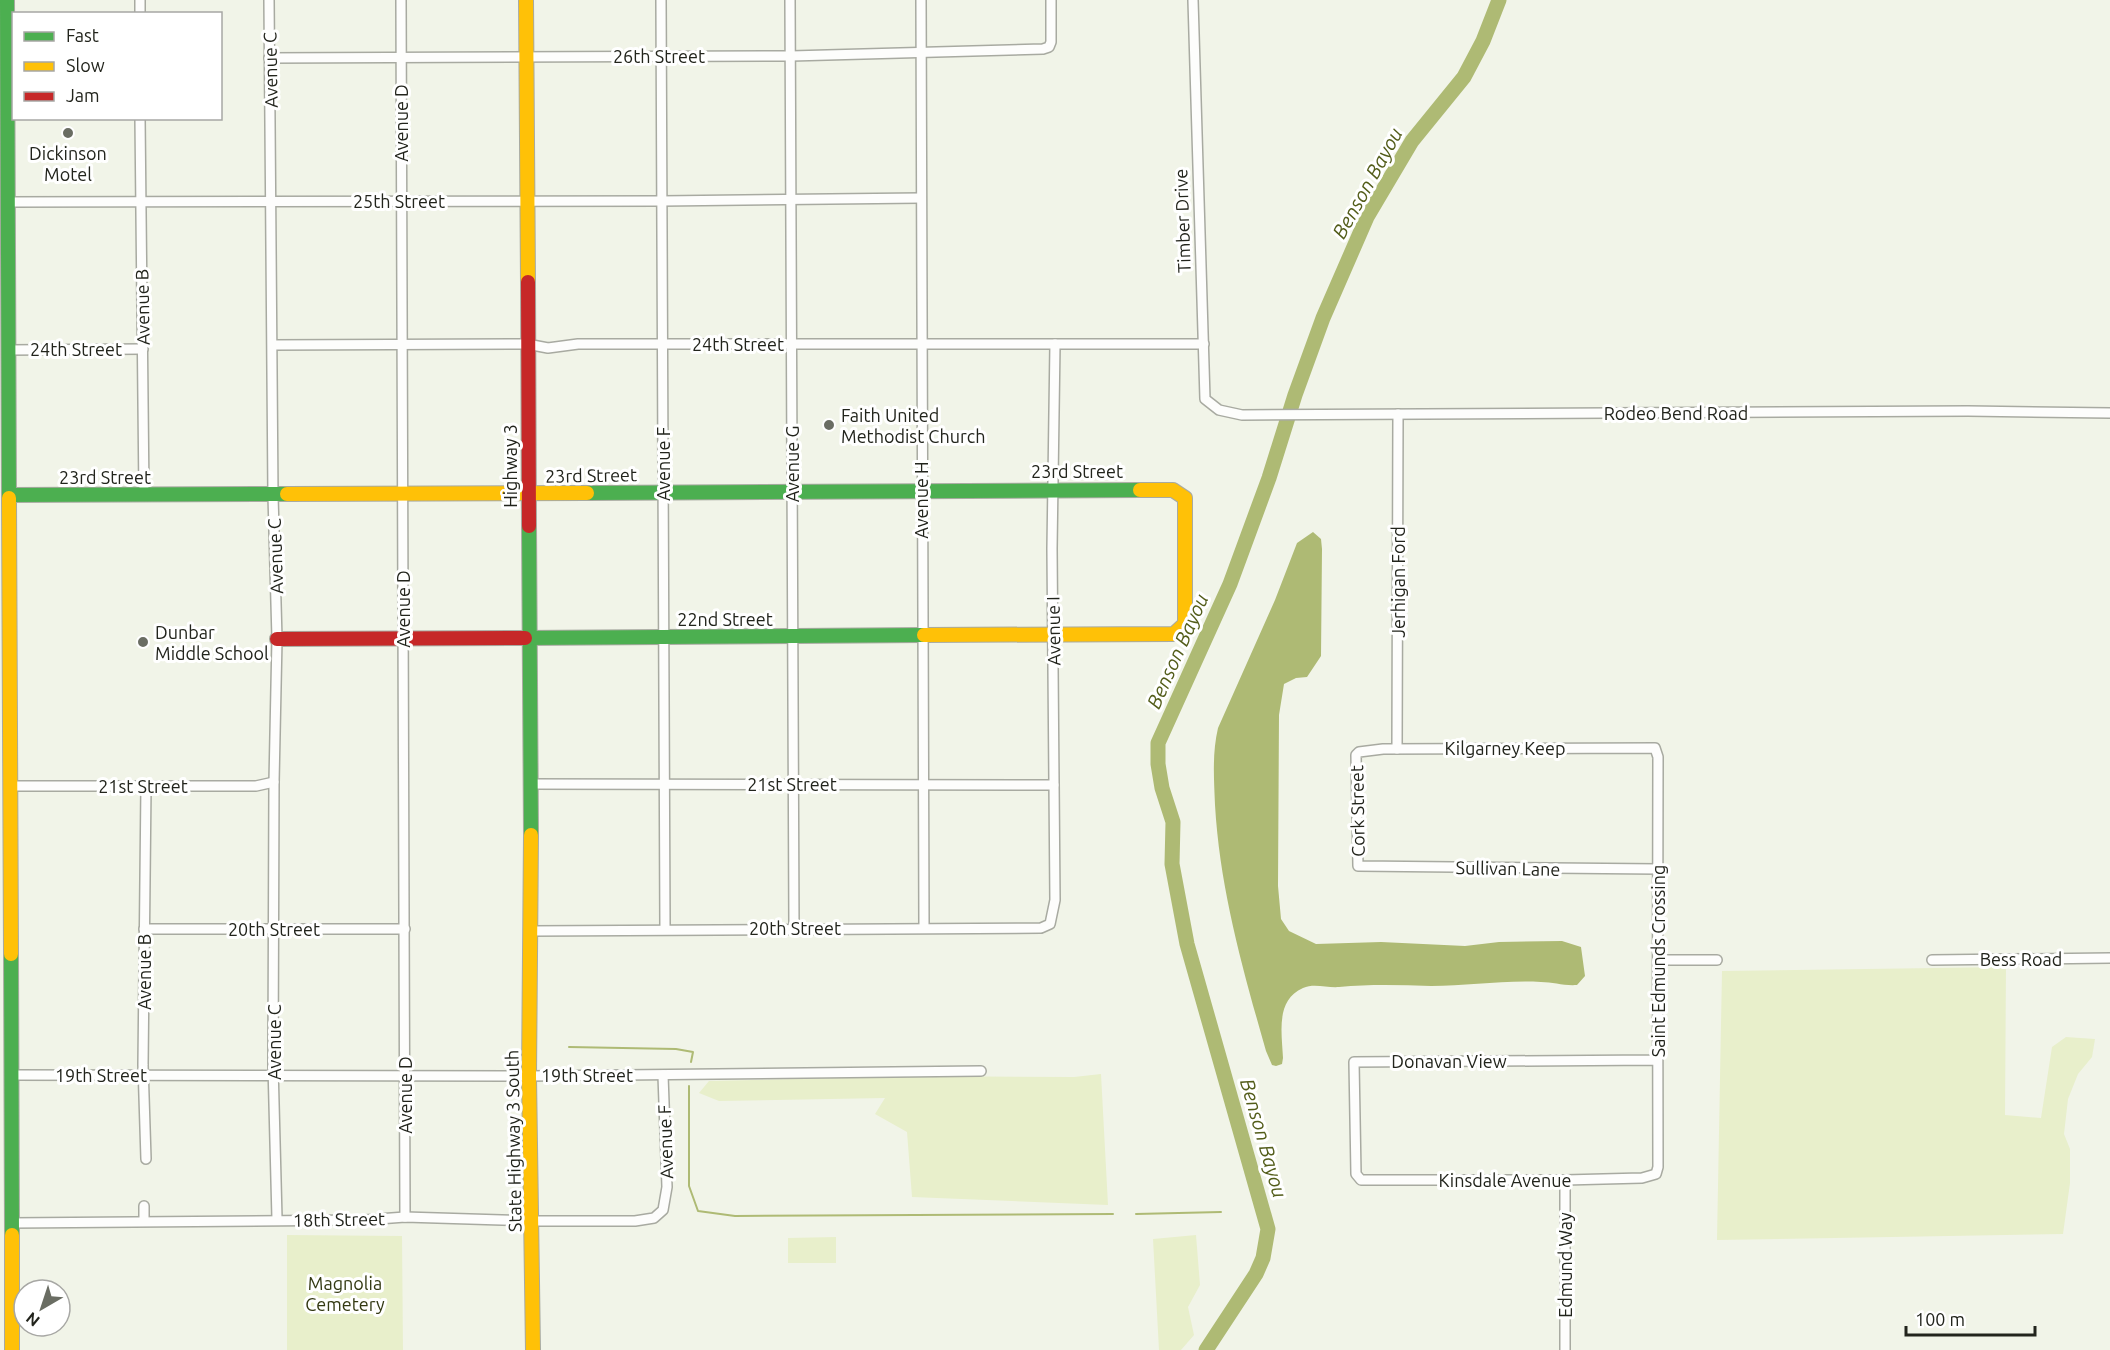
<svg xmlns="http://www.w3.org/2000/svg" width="2110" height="1350" viewBox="0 0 2110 1350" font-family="Ubuntu,sans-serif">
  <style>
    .green { fill: #e8efcb }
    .water { fill: #aeba74 }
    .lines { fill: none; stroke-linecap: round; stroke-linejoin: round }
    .stream { stroke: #aeba74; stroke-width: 2 }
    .river { stroke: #aeba74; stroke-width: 15 }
    .street-casing { stroke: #a8aaa1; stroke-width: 12 }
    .fast-casing { stroke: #a8aaa1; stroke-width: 16 }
    .slow-casing { stroke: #a8aaa1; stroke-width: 16 }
    .jam-casing { stroke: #a8aaa1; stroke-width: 16 }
    .street { stroke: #fdfdfc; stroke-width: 9 }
    .fast { stroke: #4caf50; stroke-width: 14 }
    .slow { stroke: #ffc107; stroke-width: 14 }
    .jam { stroke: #c62828; stroke-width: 14 }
    .poi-dot { fill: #6a6d63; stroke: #fff; stroke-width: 2 }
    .labels { text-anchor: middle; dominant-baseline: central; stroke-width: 6; stroke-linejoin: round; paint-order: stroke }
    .street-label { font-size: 18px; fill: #22241c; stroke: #fff }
    .poi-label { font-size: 18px; fill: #22241c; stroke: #fff; text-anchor: start }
    .park-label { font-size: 18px; fill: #333912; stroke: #fff }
    .water-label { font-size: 20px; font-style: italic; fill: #535d1a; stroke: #fff }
  </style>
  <rect width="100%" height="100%" fill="#f1f4e8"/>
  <!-- green -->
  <g class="green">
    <path d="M2006,967L2005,1115L2041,1118L2052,1047L2066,1037L2095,1039L2092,1057L2078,1074L2068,1099L2064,1134L2070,1149V1183L2063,1234L1717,1240L1722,971Z"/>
    <path d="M1101,1074L1108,1205L912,1197L907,1132L875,1114L885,1098L719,1101L699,1093L709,1081L913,1076L1074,1077Z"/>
    <path d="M287,1235L402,1236L403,1350H287Z"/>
    <path d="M1196,1235L1200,1285L1188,1307L1194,1335L1181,1350H1159L1153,1239Z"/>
    <path d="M836,1237V1263H788V1238Z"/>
  </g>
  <!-- water -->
  <path class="water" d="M1313,532L1321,539L1322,549L1321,656L1307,677L1296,678L1284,684L1279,715L1278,886L1281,919L1289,931L1316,944L1381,942L1465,946L1499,942L1562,941L1581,947L1585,976L1577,985C1564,986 1553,982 1541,982C1504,980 1467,986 1431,986C1400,985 1370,984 1339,987C1327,988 1314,983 1303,988C1275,1000 1282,1034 1283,1058L1282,1064L1276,1066L1272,1065L1266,1051C1243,970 1220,890 1215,805C1214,779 1212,754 1218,728L1275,600L1297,543Z"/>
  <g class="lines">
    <!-- stream -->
    <g class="stream">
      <path d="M569,1047L676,1049L693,1052L691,1062"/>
      <path d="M689,1086V1186L698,1211L735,1216L1113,1214"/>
      <path d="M1256,1197L1259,1195"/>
      <path d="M1136,1214L1221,1212"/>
    </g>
    <!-- river -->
    <path class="river" d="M1206,1350L1256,1274L1263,1258L1268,1229L1187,944L1172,864L1173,822L1162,788L1158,764V743L1230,584L1269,478L1295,395L1323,318L1367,217L1412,141L1464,77L1483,41L1499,0"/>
    <defs>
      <g id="street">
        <path d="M140,0V14"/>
        <path d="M269,0L273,495L277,639L274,782L273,1065L277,1219"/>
        <path d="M401,0L405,1217"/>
        <path d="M661,0L665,929"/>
        <path d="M790,0L794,928"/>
        <path d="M921,0L924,927"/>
        <path d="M1193,0L1205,399L1219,410L1242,415L1968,411L2110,413"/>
        <path d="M269,58L791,56L1043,49L1049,47L1051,42V0"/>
        <path d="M140,118L144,495"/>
        <path d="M7,202L662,201L921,198"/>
        <path d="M273,345L527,344L548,348L578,344H1204"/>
        <path d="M9,350L143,349"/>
        <path d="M1397,749L1398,414"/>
        <path d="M530,784L1054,785"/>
        <path d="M11,786H256L274,782"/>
        <path d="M144,929H405"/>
        <path d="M532,931L1041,928L1050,924L1055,900L1052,549L1055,344"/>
        <path d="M1658,960H1717"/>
        <path d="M1932,960L2110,958"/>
        <path d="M1657,1060L1354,1062L1356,1174L1361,1180H1565L1642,1178L1656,1174L1658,1167C1657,1030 1658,894 1658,757L1655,748L1383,749L1359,752L1356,755L1358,866L1658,869"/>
        <path d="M12,1075L529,1076L981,1071"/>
        <path d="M146,1159L143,1065L146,786"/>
        <path d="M1565,1180V1350"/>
        <path d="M144,1206V1221"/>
        <path d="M12,1223L365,1220L405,1217L532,1221H635L654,1218L663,1210L667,1187L663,1075"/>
      </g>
      <g id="fast">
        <path d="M7,0L9,498"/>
        <path d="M587,493L1140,490"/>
        <path d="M9,495L287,494"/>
        <path d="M529,526L531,835"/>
        <path d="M525,638L924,635"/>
        <path d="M11,954L12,1235"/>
      </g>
      <g id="slow">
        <path d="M526,0L528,282"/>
        <path d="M287,494L587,493"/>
        <path d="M9,498L11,954"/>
        <path d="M924,635L1174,634L1185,624V498L1173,490H1140"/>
        <path d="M531,835L529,1076L533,1350"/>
        <path d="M12,1235V1350"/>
      </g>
      <g id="jam">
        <path d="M528,282L529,526"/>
        <path d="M277,639L525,638"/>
      </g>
    </defs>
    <!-- street casing -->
    <use href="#street" class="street-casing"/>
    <!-- fast casing -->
    <use href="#fast" class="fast-casing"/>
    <!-- slow casing -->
    <use href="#slow" class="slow-casing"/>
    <!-- jam casing -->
    <use href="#jam" class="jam-casing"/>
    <!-- street -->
    <use href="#street" class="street"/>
    <!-- fast -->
    <use href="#fast" class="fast"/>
    <!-- slow -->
    <use href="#slow" class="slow"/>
    <!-- jam -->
    <use href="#jam" class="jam"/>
  </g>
  <!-- markers -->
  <g class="poi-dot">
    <circle cx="68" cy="133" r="6"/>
    <circle cx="829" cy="425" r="6"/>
    <circle cx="143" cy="642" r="6"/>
  </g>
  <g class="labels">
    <!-- street labels -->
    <g class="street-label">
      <text x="659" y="56">26th Street</text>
      <text transform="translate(270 70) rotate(-91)">Avenue C</text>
      <text transform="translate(401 123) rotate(-90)">Avenue D</text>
      <text x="399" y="201">25th Street</text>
      <text transform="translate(1182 221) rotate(-92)">Timber Drive</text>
      <text transform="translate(142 307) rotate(-91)">Avenue B</text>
      <text x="738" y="344">24th Street</text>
      <text x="76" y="349">24th Street</text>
      <text x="1676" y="413">Rodeo Bend Road</text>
      <text transform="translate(663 464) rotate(-90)">Avenue F</text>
      <text transform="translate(792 464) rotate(-90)">Avenue G</text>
      <text transform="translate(510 466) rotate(-90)">Highway 3</text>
      <text x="1077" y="471">23rd Street</text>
      <text transform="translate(591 475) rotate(-1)">23rd Street</text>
      <text x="105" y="477">23rd Street</text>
      <text transform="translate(921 500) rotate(-90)">Avenue H</text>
      <text transform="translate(275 556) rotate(-92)">Avenue C</text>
      <text transform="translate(1398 582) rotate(-90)">Jerhigan Ford</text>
      <text transform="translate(403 609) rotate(-90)">Avenue D</text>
      <text x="725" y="619">22nd Street</text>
      <text transform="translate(1053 631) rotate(-91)">Avenue I</text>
      <text x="1505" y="748">Kilgarney Keep</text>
      <text x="792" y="784">21st Street</text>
      <text x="143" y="786">21st Street</text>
      <text transform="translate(1357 811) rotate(-91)">Cork Street</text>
      <text transform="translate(1508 868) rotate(1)">Sullivan Lane</text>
      <text x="795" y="928">20th Street</text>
      <text x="274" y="929">20th Street</text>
      <text x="2021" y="959">Bess Road</text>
      <text transform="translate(1658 961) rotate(-90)">Saint Edmunds Crossing</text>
      <text transform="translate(144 972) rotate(-90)">Avenue B</text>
      <text transform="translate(274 1042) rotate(-90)">Avenue C</text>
      <text x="1449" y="1061">Donavan View</text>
      <text x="101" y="1075">19th Street</text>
      <text x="587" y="1075">19th Street</text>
      <text transform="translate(405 1095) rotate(-90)">Avenue D</text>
      <text transform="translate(513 1141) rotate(-91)">State Highway 3 South</text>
      <text transform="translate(665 1142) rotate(-92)">Avenue F</text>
      <text x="1505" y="1180">Kinsdale Avenue</text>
      <text transform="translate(339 1219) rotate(-1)">18th Street</text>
      <text transform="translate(1565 1265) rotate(-90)">Edmund Way</text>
    </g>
    <!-- poi labels -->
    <g class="poi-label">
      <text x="68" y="153" text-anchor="middle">Dickinson<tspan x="68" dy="21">Motel</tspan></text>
      <text x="841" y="415">Faith United<tspan x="841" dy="21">Methodist Church</tspan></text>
      <text x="155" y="632">Dunbar<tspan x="155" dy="21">Middle School</tspan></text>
    </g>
    <!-- park labels -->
    <g class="park-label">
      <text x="345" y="1283">Magnolia<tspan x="345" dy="21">Cemetery</tspan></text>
    </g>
    <!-- water labels -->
    <g class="water-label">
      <text transform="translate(1367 183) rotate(-61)">Benson Bayou</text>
      <text transform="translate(1177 651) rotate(-66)">Benson Bayou</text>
      <text transform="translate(1264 1138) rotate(74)">Benson Bayou</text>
    </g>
  </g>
  <!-- legend -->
  <rect x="12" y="12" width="210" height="108" fill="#ffffff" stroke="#a7a7a4" stroke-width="1.5"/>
  <rect x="24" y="32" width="30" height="9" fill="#4caf50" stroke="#a7a7a4" stroke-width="1.5"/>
  <text x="66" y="42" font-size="18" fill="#22241c">Fast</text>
  <rect x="24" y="62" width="30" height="9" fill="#ffc107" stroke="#a7a7a4" stroke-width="1.5"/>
  <text x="66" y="72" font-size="18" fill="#22241c">Slow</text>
  <rect x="24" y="92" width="30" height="9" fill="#c62828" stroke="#a7a7a4" stroke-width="1.5"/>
  <text x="66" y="102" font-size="18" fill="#22241c">Jam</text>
  <!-- north arrow -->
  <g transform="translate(42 1308) rotate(219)"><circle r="28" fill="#ffffff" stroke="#a7a7a4" stroke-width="1.5"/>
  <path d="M0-4.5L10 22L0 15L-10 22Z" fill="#6a6d63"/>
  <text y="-9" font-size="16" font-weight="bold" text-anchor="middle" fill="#22241c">N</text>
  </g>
  <!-- scale -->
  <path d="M1906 1326v9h129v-9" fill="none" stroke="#22241c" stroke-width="3"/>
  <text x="1915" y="1326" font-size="18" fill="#22241c" stroke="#ffffff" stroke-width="4.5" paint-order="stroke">100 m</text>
</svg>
